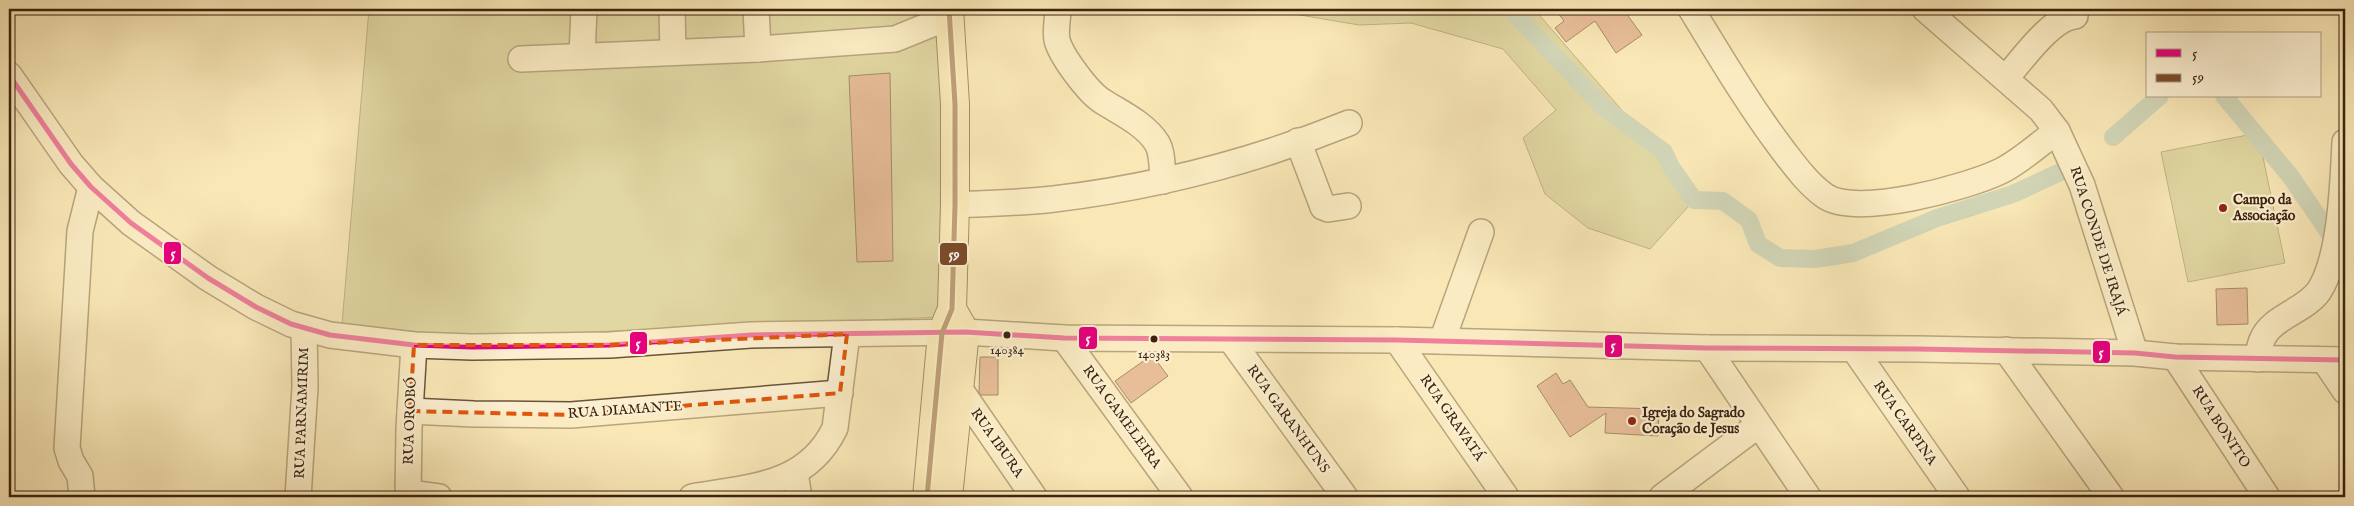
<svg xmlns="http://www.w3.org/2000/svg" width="2354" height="506" viewBox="0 0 2354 506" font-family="'IM FELL English',serif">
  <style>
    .green { fill: #c3c48a; stroke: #7f744c }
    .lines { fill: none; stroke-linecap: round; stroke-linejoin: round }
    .canal { stroke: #a1beb7; stroke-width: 18 }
    .building { fill: #d38c76; stroke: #3b230f }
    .minor-casing { stroke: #6a5439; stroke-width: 28 }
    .major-casing { stroke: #3b230f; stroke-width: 30 }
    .minor { stroke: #fbefd0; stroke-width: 25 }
    .major { stroke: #f9e7b6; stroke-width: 28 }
    .bus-1-casing { stroke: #fbefd0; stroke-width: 9 }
    .bus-2-casing { stroke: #fbefd0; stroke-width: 9 }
    .bus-1 { stroke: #e5007d; stroke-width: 5 }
    .bus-2 { stroke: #7a4b2a; stroke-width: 5 }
    .marked { fill: none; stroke: #df560c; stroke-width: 4; stroke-dasharray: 10 6; stroke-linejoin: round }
    .poi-dot { fill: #8f2418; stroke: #fbefd0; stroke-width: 2 }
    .bus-dot { fill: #3b230f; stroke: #fbefd0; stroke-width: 2 }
    .labels { text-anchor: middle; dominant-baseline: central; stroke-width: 4.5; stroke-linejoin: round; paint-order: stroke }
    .bus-label { font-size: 13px; fill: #3b230f; stroke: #fbefd0 }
    .poi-label { font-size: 14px; font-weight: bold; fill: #3b230f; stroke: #fbefd0; text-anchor: start }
    .street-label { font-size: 14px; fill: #3b230f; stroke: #fbefd0 }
    .line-badge { stroke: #fbefd0; stroke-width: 2 }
    .badge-label { font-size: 14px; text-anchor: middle; font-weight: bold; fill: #fff }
  </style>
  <rect width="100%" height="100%" fill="#f9e7b6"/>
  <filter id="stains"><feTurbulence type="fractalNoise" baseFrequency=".004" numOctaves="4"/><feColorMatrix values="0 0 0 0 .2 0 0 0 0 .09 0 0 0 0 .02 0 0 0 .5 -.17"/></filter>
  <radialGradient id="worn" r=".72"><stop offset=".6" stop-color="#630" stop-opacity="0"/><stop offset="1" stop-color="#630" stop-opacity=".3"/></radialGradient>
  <!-- green -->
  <g class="green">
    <path d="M369,9H941L940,317L472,337L342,324Z"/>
    <path d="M1273,9H1534L1646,138L1694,200L1650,249L1588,228L1545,194L1523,138L1556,110L1503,49L1411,23L1359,25L1276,11Z"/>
    <path d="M2258,133L2285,263L2188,282L2161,152Z"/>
  </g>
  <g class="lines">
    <!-- canal -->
    <g class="canal">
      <path d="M1510,9L1603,107L1664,152L1671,167L1694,200L1723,201L1749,220L1758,244L1780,258L1815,259L1853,253L1937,218L2013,194L2069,168"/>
      <path d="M2224,96L2291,177L2338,246"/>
      <path d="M2113,137L2160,96"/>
    </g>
  </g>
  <!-- building -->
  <g class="building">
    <path d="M1555,9H1623L1642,35L1616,53L1595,21L1566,42L1555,28L1564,21Z"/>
    <path d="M890,73L893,261L857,262L849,76Z"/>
    <path d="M2247,288L2248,324L2217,325L2216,289Z"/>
    <path d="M1152,355L1168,376L1131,403L1115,381Z"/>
    <path d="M980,357H998V395H981L979,392Z"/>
    <path d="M1556,373L1563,384L1570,380L1588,407L1659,409L1658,436L1605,433L1606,413L1570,437L1537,386Z"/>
  </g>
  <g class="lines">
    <defs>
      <g id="minor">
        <path d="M672,9L673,52"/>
        <path d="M756,9L758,49"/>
        <path d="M1058,9C1058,18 1055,30 1057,40C1061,56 1088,92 1102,101C1121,113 1145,124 1157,143C1163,153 1162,170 1163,181"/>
        <path d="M1691,9C1720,56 1748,104 1782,149C1795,166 1808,184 1825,196C1857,218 1968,187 2001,171C2021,161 2039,144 2057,131"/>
        <path d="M1925,9L2041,110L2057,131L2082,185L2135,353"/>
        <path d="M582,56L584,9"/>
        <path d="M521,59L758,49L895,39L949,17"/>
        <path d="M9,75L71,164L91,187L131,223L208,278L256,307L291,324L330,335L414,345L472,347L610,345L751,335L965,332L1064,338L1397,340L1707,348L1918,349L2135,353L2175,357L2345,360"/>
        <path d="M2006,78C2022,60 2051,18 2075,16"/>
        <path d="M1298,141L1323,207L1328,209L1348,206"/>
        <path d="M955,205C988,203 1022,203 1054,199C1155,187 1255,161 1349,123"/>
        <path d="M1064,338L1180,497"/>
        <path d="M1231,340L1345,497"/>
        <path d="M1397,340L1506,497"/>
        <path d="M1442,341L1481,232"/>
        <path d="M1707,348L1808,497"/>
        <path d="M1854,349L1957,497"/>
        <path d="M2006,350L2111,497"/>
        <path d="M2175,357L2267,497"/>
        <path d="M2258,359C2259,353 2259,346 2262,340C2271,317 2305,311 2319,291C2341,257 2343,182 2345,142"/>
        <path d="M2324,360L2345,391"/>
        <path d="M959,388L1034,497"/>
        <path d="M410,411L474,414L571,415L840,393"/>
        <path d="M795,473L799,497"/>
        <path d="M409,493L439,497"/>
        <path d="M82,497L80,476L71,461L67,448L80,231L91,187"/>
        <path d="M298,497L305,387L304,328"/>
        <path d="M408,497L409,428L414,345"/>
        <path d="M692,497C748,487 807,487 835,428L847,334"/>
        <path d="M1662,497L1757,426"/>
      </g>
      <g id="major">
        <path d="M927,497L942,333L952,309L955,205V104L949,9"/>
        <path d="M948,497L965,332L952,309"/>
      </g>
    </defs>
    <!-- minor casing -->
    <use href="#minor" class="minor-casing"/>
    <!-- major casing -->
    <use href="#major" class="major-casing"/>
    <!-- minor -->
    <use href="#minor" class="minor"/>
    <!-- major -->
    <use href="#major" class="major"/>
    <defs>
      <path id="bus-1" d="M9,75L71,164L91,187L131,223L208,278L256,307L291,324L330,335L414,345L472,347L610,345L751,335L965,332L1064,338L1397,340L1707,348L1918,349L2135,353L2175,357L2345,360"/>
      <path id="bus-2" d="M927,497L942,333L952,309L955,205V104L949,9"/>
    </defs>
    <!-- bus-1 casing -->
    <use href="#bus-1" class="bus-1-casing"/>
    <!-- bus-2 casing -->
    <use href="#bus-2" class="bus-2-casing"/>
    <!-- bus-1 -->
    <use href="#bus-1" class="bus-1"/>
    <!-- bus-2 -->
    <use href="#bus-2" class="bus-2"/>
  </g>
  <!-- marked area -->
  <path d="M0 0H2354V506H0ZM847,334L840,393L571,415L410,411L414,345H610Z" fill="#f9e7b6" fill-opacity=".55" fill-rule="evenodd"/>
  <path class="marked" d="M847,334L840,393L571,415L410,411L414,345H610Z"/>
  <!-- markers -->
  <g class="poi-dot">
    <circle cx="2223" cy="208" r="5"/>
    <circle cx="1632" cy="421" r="5"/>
  </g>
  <g class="bus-dot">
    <circle cx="1007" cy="335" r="4.5"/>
    <circle cx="1154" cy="339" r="4.5"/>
  </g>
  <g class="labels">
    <!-- bus labels -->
    <g class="bus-label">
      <text x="1007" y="350">140384</text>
      <text x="1154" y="354">140383</text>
    </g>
    <!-- poi labels -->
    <g class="poi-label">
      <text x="2233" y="200">Campo da<tspan x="2233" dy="16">Associação</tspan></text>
      <text x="1642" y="413">Igreja do Sagrado<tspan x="1642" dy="16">Coração de Jesus</tspan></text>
    </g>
    <!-- street labels -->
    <g class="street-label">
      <text transform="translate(2098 241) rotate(72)">RUA CONDE DE IRAJÁ</text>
      <text transform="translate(625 410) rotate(-4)">RUA DIAMANTE</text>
      <text transform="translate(302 413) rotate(-88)">RUA PARNAMIRIM</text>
      <text transform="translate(1122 417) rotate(54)">RUA GAMELEIRA</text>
      <text transform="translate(1452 418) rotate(55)">RUA GRAVATÁ</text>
      <text transform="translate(1288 419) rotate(54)">RUA GARANHUNS</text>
      <text transform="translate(410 421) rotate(-88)">RUA OROBÓ</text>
      <text transform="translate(1905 423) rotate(55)">RUA CARPINA</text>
      <text transform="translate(2221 427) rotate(57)">RUA BONITO</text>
      <text transform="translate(997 443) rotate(55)">RUA IBURA</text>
    </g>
  </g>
  <g class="line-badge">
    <rect x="163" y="241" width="19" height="24" rx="5" fill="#e5007d"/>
    <rect x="939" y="242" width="29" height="24" rx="5" fill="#7a4b2a"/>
    <rect x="1078" y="326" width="20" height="24" rx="5" fill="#e5007d"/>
    <rect x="629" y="331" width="19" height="24" rx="5" fill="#e5007d"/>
    <rect x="1604" y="334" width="19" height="24" rx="5" fill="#e5007d"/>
    <rect x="2092" y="340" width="19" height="24" rx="5" fill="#e5007d"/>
  </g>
  <g class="badge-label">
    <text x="173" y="258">5</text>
    <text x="954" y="259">59</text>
    <text x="1088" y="343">5</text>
    <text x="638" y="348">5</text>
    <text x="1613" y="350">5</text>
    <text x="2101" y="357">5</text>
  </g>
  <!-- margin -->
  <rect width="2354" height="506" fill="none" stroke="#f9e7b6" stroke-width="30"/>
  <rect x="10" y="10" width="2334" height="486" fill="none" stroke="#3b230f" stroke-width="2.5"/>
  <rect x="15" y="15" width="2324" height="476" fill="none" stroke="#3b230f"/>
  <!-- legend -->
  <rect x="2146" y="32" width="175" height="65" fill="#fbefd0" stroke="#ae9d83"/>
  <rect x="2156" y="49" width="25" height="8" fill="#e5007d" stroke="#ae9d83"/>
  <text x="2192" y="58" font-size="15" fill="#3b230f">5</text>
  <rect x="2156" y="74" width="25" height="8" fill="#7a4b2a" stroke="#ae9d83"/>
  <text x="2192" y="82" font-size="15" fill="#3b230f">59</text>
  <rect width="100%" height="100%" filter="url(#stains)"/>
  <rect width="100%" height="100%" fill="url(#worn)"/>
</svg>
